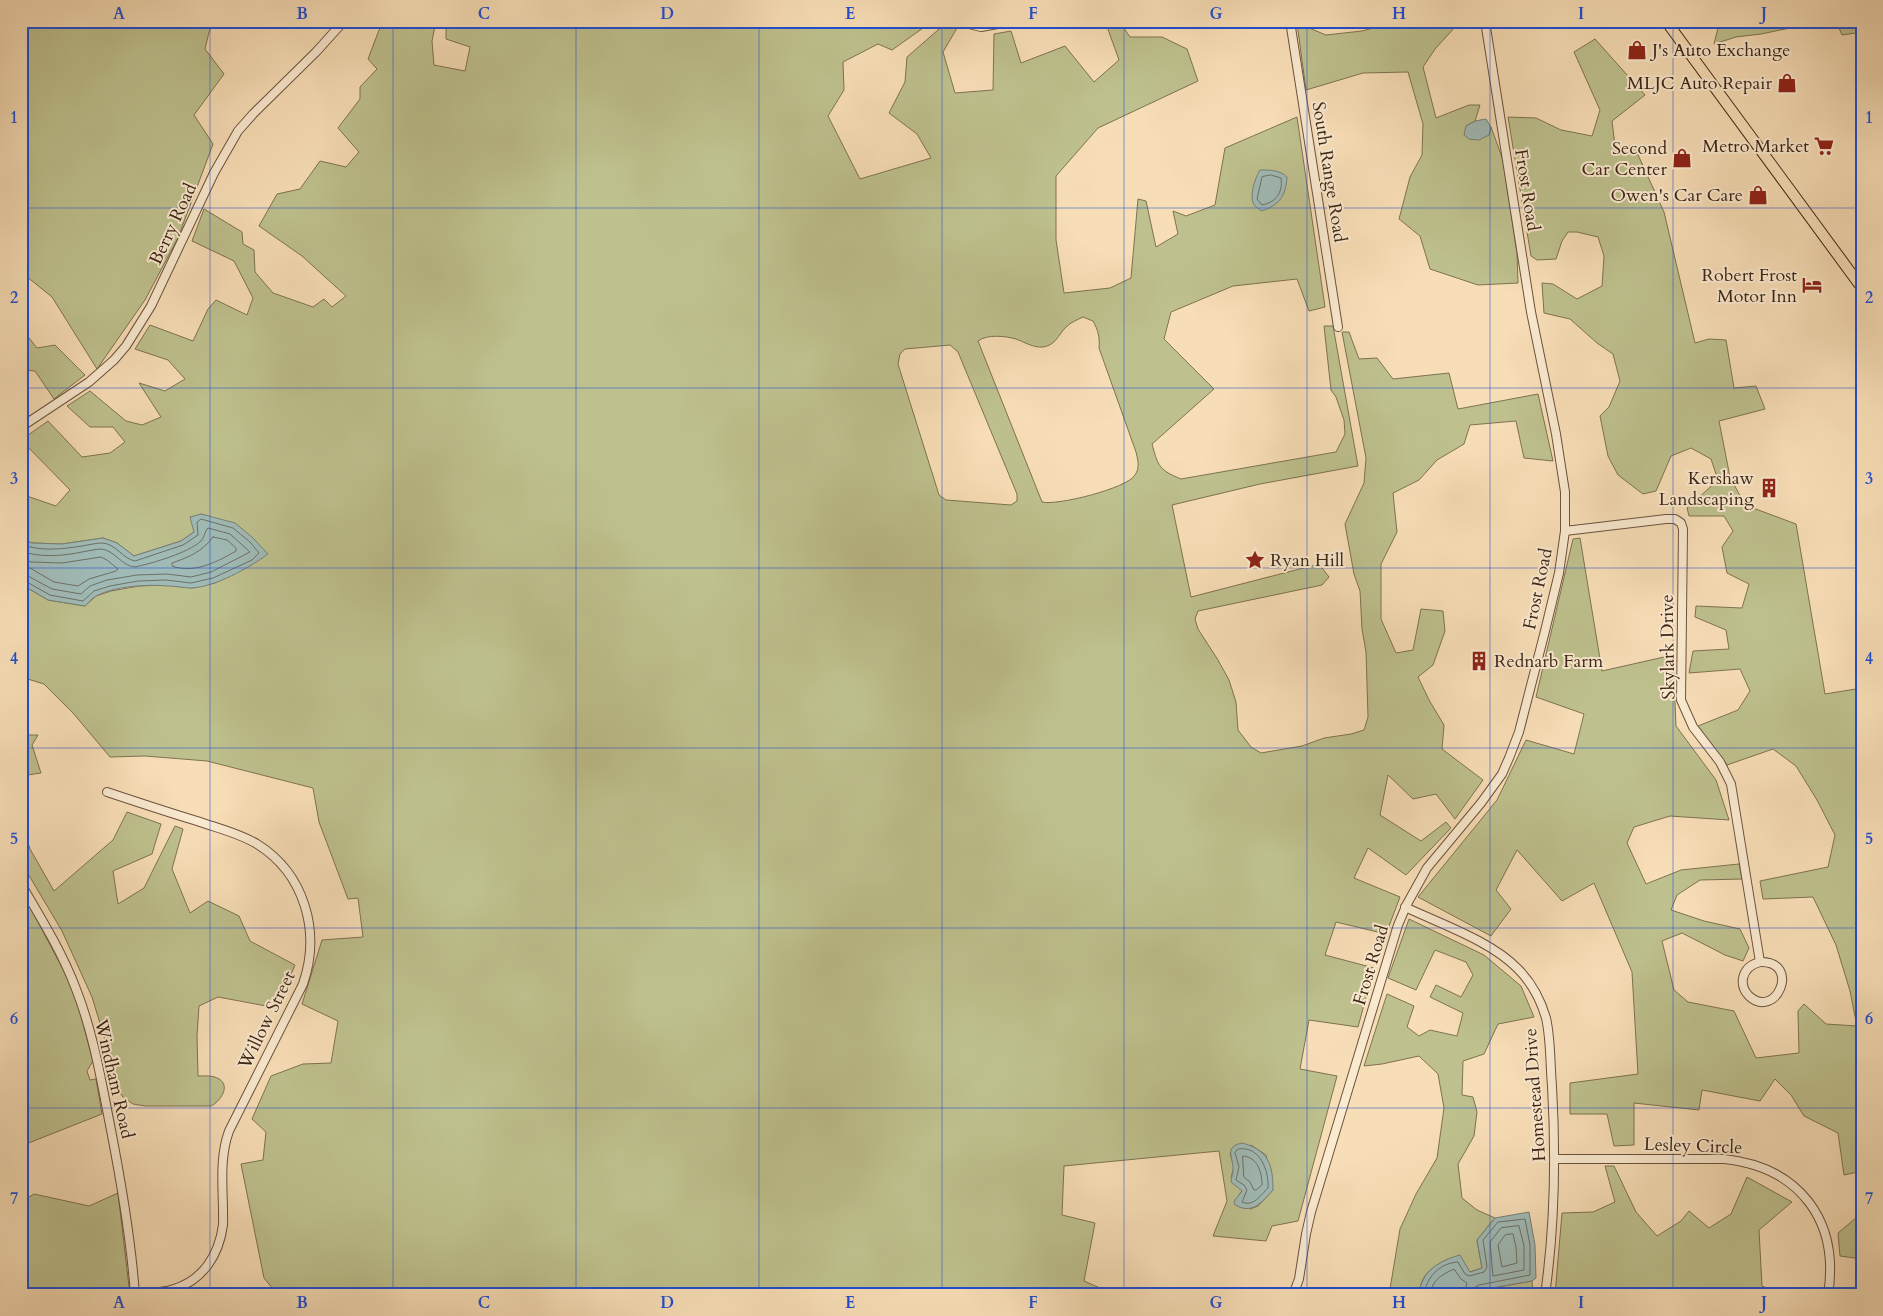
<svg xmlns="http://www.w3.org/2000/svg" width="1883" height="1316" viewBox="0 0 1883 1316" font-family="Cardo,serif">
  <style>
    .green { fill: #bec18e; stroke: #7e7252; fill-rule: evenodd }
    .water { fill: #a0bbb7; stroke: #787f76 }
    .lines { fill: none; stroke-linecap: round; stroke-linejoin: round }
    .shore { stroke: #6e7066; stroke-width: 1 }
    .minor-casing { stroke: #6c523e; stroke-width: 10 }
    .major-casing { stroke: #3d2415; stroke-width: 12 }
    .minor { stroke: #faead0; stroke-width: 8 }
    .major { stroke: #f8deb7; stroke-width: 10 }
    .grid { fill: none; stroke: #1d4ed8; stroke-width: 1; stroke-opacity: 0.55 }
    .labels { text-anchor: middle; dominant-baseline: central; stroke-width: 4; stroke-linejoin: round; paint-order: stroke }
    .poi-label { font-size: 18px; fill: #3d2415; stroke: #faead0; text-anchor: end }
    .street-label { font-size: 18px; fill: #3d2415; stroke: #faead0 }
    .neatline { fill: none; stroke: #1d4ed8; stroke-width: 2 }
    .grid-label { font-size: 16px; text-anchor: middle; font-weight: bold; fill: #1d4ed8 }
  </style>
  <rect width="100%" height="100%" fill="#f8deb7"/>
  <filter id="stains"><feTurbulence type="fractalNoise" baseFrequency=".004" numOctaves="4"/><feColorMatrix values="0 0 0 0 .2 0 0 0 0 .09 0 0 0 0 .02 0 0 0 .5 -.17"/></filter>
  <radialGradient id="worn" r=".72"><stop offset=".6" stop-color="#630" stop-opacity="0"/><stop offset="1" stop-color="#630" stop-opacity=".3"/></radialGradient>
  <!-- green -->
  <g class="green">
    <path d="M21,21H215L209,32L205,49L224,74L194,115L213,144L178,238L145,300L97,369L52,297L21,272Z"/>
    <path d="M388,21H436L432,41L434,65L465,71L470,47L446,39V21H933L892,50L878,44L843,62L844,90L828,116L860,179L931,158L917,134L889,113L905,82L907,57L946,23L957,28L943,52L955,93L993,90L994,34L1011,31L1021,63L1065,46L1094,82L1119,60L1105,21H1119L1130,37H1162L1187,49L1198,81L1098,128L1056,176V240L1064,293L1110,288L1131,278L1138,199L1146,201L1156,247L1178,234L1173,211L1186,216L1215,205L1225,148L1297,117L1325,307L1309,311L1297,279L1233,286L1171,312L1164,339L1214,389L1152,444C1158,466 1159,470 1181,479L1336,452L1345,434L1344,420L1336,397L1331,390L1324,326H1333L1358,466L1260,484L1172,505L1191,597L1319,564L1329,577L1322,585L1198,611L1195,619L1198,629L1218,660L1229,680L1236,702L1238,730L1251,747L1261,753L1302,746L1324,738L1351,734L1364,730L1368,717L1366,652L1362,629L1360,591L1354,574L1345,524L1364,483L1366,458L1342,332H1349L1359,359L1377,358L1393,379L1449,373L1458,409L1538,394L1553,461L1524,458L1516,421L1470,425L1464,444L1437,460L1419,480L1393,493L1397,532L1381,564V619L1396,653L1413,650L1421,609L1443,611L1445,631L1433,665L1418,677L1429,700L1444,725L1442,749L1483,780L1455,819L1436,794L1413,799L1388,775L1380,815L1421,841L1446,822L1451,828L1406,875L1368,848L1354,878L1400,897L1386,934L1336,922L1325,955L1374,968L1358,1027L1309,1020L1300,1069L1337,1076L1298,1221L1272,1226L1266,1241L1213,1236L1227,1201L1219,1151L1064,1166L1062,1215L1095,1223L1084,1281L1116,1295H278L264,1278L241,1164L263,1160L266,1132L252,1119L271,1076L303,1064L331,1063L338,1021L302,1004L322,940L363,937L358,898L348,899L319,822L313,788L207,761L145,756L110,757L73,713L44,684L21,677V584L48,600L85,606L96,596L111,591L139,586L166,585L192,588L215,583L234,573L209,517L201,514L194,532L181,541L134,556L117,543L103,538L62,544L32,543L21,539V494L56,506L70,490L21,440L48,421L82,457L110,453L125,442L113,427H90L67,406L90,391L126,421L142,425L161,417L139,383L165,391L185,379L168,360L135,349L150,325L193,341L208,309L216,300L247,315L253,298L234,261L192,241L204,209L242,232L243,244L254,250L255,272L273,293L313,307L324,299L332,307L346,296L302,256L259,226L277,194L300,189L320,161L346,167L359,152L338,128L360,99V87L377,69L368,59L379,30ZM1083,317L1093,321C1098,330 1100,337 1099,348L1136,452C1138,460 1140,468 1135,475C1128,488 1057,506 1042,502L978,341C987,334 1006,336 1016,339C1024,342 1034,348 1043,347C1056,345 1058,335 1066,327C1071,322 1077,320 1083,317ZM950,345L958,352L1017,494V501L1011,505L946,500L939,495L898,364L900,354L905,349ZM1251,1145L1266,1155L1273,1190L1258,1206L1250,1209L1238,1196L1242,1191L1231,1177L1234,1167L1230,1153Z"/>
    <path d="M1399,21H1476L1456,26L1435,49L1423,67L1436,118L1469,105H1480L1475,121L1466,126L1489,135L1491,127L1503,160L1517,253L1518,283L1478,285L1430,269L1420,236L1399,219L1410,177L1422,155L1423,124L1408,72L1363,73L1306,90L1297,23L1326,35L1362,31Z"/>
    <path d="M1717,21H1824L1761,34L1736,37L1714,44L1719,24Z"/>
    <path d="M1836,21H1862V32L1842,35Z"/>
    <path d="M1595,39L1645,95L1612,121L1615,146H1634L1664,212L1695,343L1709,339L1726,340L1734,388L1756,386L1765,409L1719,421L1730,477L1745,505L1796,524L1825,694L1862,688V1171L1844,1175L1838,1133L1804,1116L1791,1095L1775,1079L1760,1101L1702,1090L1699,1110L1634,1103V1145L1614,1146L1607,1114H1570V1083L1638,1074L1632,972L1594,883L1562,901L1517,850L1496,890L1511,909L1491,936L1418,897L1497,800L1526,740L1574,754L1584,714L1536,697L1573,539L1580,538L1602,671L1673,655L1676,726L1716,780L1729,820L1670,816L1634,827L1627,843L1646,884L1681,870L1739,864L1742,879L1700,880L1677,895L1671,910L1704,921L1740,929L1749,948L1743,961L1725,955L1682,933L1662,941L1674,990L1688,1002L1734,1011L1756,1058L1799,1053L1798,1011L1804,1004L1826,1024L1857,1026L1850,991L1836,945L1813,897L1763,899L1760,881L1828,867L1835,835L1817,800L1796,766L1773,749L1727,765L1698,726L1738,710L1750,691L1740,669L1689,673L1693,651L1729,649L1726,630L1695,617L1696,606L1742,608L1749,584L1727,573L1722,547L1733,531L1724,516H1689L1687,508L1718,480L1711,459L1691,448L1671,456L1656,491L1643,494L1618,475L1608,456L1600,416L1609,407L1620,381L1613,354L1597,343L1570,319L1544,313L1542,283L1553,284L1577,299L1602,286L1604,256L1598,237L1577,232H1568L1562,241L1556,259L1537,260L1531,256L1508,117L1536,118L1561,130L1592,136L1600,110L1574,52Z"/>
    <path d="M21,328L37,348L55,345L85,375L54,399L35,371L21,370Z"/>
    <path d="M21,735H38L32,745L41,773L21,776Z"/>
    <path d="M127,812L161,824L152,854L113,871L118,904L144,888L175,826L183,829L172,869L190,913L208,901L239,916L250,941L295,965L277,1008L218,997L199,1006L197,1036L198,1076C204,1076 213,1075 219,1079C231,1086 220,1102 211,1106H145L133,1104L123,1097L116,1088L113,1066L92,997L62,931L21,862V822L30,849L54,891L113,840Z"/>
    <path d="M21,890L74,990L93,1061L87,1071L90,1080L96,1079L102,1114L21,1146Z"/>
    <path d="M1409,919L1484,955L1521,986L1534,1017L1498,1024L1484,1054L1463,1061L1462,1095L1473,1097L1477,1112L1474,1136L1458,1164L1462,1198L1477,1210L1495,1218L1477,1240L1482,1268L1470,1272L1448,1259C1431,1269 1421,1273 1419,1295H1389L1400,1229L1416,1194L1437,1158L1444,1108L1438,1074L1419,1056L1382,1064L1364,1066L1387,994L1414,1006L1407,1027L1419,1036L1430,1030L1457,1036L1463,1013L1430,997L1436,985L1461,997L1473,975L1466,962L1435,950L1416,990L1388,978Z"/>
    <path d="M1605,1166H1614L1636,1212L1657,1236L1681,1221L1689,1211L1709,1228L1731,1214L1747,1177L1792,1202L1759,1230L1762,1286L1785,1295H1555L1562,1213L1593,1212L1615,1202Z"/>
    <path d="M118,1193L130,1295H21V1202L34,1194L89,1206Z"/>
    <path d="M1862,1213V1259L1840,1256L1838,1233Z"/>
    <path d="M1532,1281L1533,1295H1472L1480,1290Z"/>
  </g>
  <!-- water -->
  <g class="water">
    <path d="M1486,119L1491,127L1489,135L1479,140L1469,139L1464,135L1466,126L1475,121Z"/>
    <path d="M1260,170C1270,170 1280,170 1287,177C1286,196 1279,205 1262,211C1259,209 1257,208 1255,206C1248,198 1255,178 1260,170Z"/>
    <path d="M201,514L235,523L253,538L268,554C249,568 215,587 191,588C184,588 176,586 168,586C148,584 114,586 96,596C92,598 88,603 85,606L48,600L21,584V539L32,543L62,544L103,538L117,543L134,556L181,541L194,532L190,517Z"/>
    <path d="M1242,1143C1268,1150 1273,1164 1273,1190C1262,1202 1251,1216 1234,1204L1235,1200L1242,1191L1231,1182C1231,1178 1233,1175 1233,1170C1234,1158 1223,1147 1242,1143Z"/>
    <path d="M1529,1212L1535,1245L1536,1278L1532,1281L1480,1290L1472,1295H1419C1421,1271 1439,1261 1460,1255L1470,1272L1482,1268L1477,1240L1495,1218Z"/>
  </g>
  <g class="lines">
    <!-- shore -->
    <g class="shore">
      <path d="M1271,175L1281,178C1283,193 1276,202 1262,205L1257,199L1262,177Z"/>
      <path d="M213,537L227,540L236,548V551C217,562 194,574 172,566V563C189,557 202,552 213,537Z"/>
      <path d="M21,544C41,552 62,549 82,546C88,545 96,543 102,543C115,543 123,559 135,561L183,545L198,535L197,522L201,519L233,528L250,542L259,553L252,560L213,578L191,583L166,580L138,581L110,586L94,591L83,601L50,595L25,581L21,580"/>
      <path d="M21,551C40,558 63,556 82,552C88,551 96,549 102,549C115,551 122,566 135,567C153,563 188,553 201,541C205,537 204,532 208,528L230,534L250,552L211,572L191,577L167,574L137,575L107,580L90,586L81,594L52,589L28,576L21,574"/>
      <path d="M21,559L31,562L62,563L101,557L107,560L118,569L116,571L89,579L78,586L54,582L30,568L21,567"/>
      <path d="M1238,1149C1260,1145 1269,1171 1268,1188C1260,1196 1253,1207 1242,1202L1247,1190L1244,1185L1236,1180L1239,1167L1235,1153Z"/>
      <path d="M1243,1156C1258,1157 1262,1173 1262,1185L1256,1190H1254L1250,1182L1244,1177Z"/>
      <path d="M1519,1226L1524,1246V1270L1493,1276L1490,1242L1501,1228Z"/>
      <path d="M1513,1234L1516,1247L1517,1263L1502,1267L1498,1245L1505,1235Z"/>
      <path d="M1424,1295C1426,1277 1440,1263 1458,1262L1465,1274L1469,1276L1484,1272L1487,1267L1483,1240L1498,1222L1525,1219L1530,1245V1275L1479,1285L1472,1289L1471,1295"/>
      <path d="M1430,1295C1432,1280 1441,1275 1454,1269L1461,1279L1467,1283L1464,1295"/>
    </g>
    <defs>
      <g id="minor">
        <path d="M957,21L981,27L1014,21"/>
        <path d="M1290,21L1338,327"/>
        <path d="M21,427L89,382L114,360L126,346L151,306L214,173L238,131L253,114L316,52L344,21"/>
        <path d="M1565,531L1666,519H1675L1681,523L1683,529L1681,700L1693,727L1720,762L1731,784L1760,962C1752,964 1745,969 1743,978C1742,984 1744,991 1749,996C1776,1021 1802,961 1760,962"/>
        <path d="M107,792C137,802 167,812 197,821C217,828 239,833 257,844C305,874 321,932 303,984L229,1131C218,1161 224,1194 223,1225C219,1255 203,1280 174,1289C162,1293 148,1293 135,1294"/>
        <path d="M21,884C41,918 62,952 76,989C93,1032 101,1079 110,1125C121,1181 131,1238 135,1295"/>
        <path d="M1405,907C1441,924 1491,941 1518,969C1531,982 1541,1001 1546,1018C1551,1040 1550,1064 1552,1086C1556,1156 1555,1225 1545,1295"/>
        <path d="M1555,1159H1724C1799,1167 1840,1220 1828,1295"/>
        <path d="M1293,1295L1299,1279L1306,1234L1311,1212L1398,925L1407,904L1427,868L1481,803L1502,774L1509,758L1519,732L1545,631L1559,573L1565,531V492L1556,434L1531,312L1485,21"/>
      </g>
      <path id="major" d="M1666,21L1862,288"/>
    </defs>
    <!-- minor casing -->
    <use href="#minor" class="minor-casing"/>
    <!-- major casing -->
    <use href="#major" class="major-casing"/>
    <!-- minor -->
    <use href="#minor" class="minor"/>
    <!-- major -->
    <use href="#major" class="major"/>
  </g>
  <!-- grid -->
  <path class="grid" d="M210,21V1295M393,21V1295M576,21V1295M759,21V1295M942,21V1295M1124,21V1295M1307,21V1295M1490,21V1295M1673,21V1295M21,208H1862M21,388H1862M21,568H1862M21,748H1862M21,928H1862M21,1108H1862"/>
  <!-- icons -->
  <defs>
    <symbol id="shop-bare" viewBox="-9 -9 18 18"><path d="M-5-2.5h2.3a2.7 3.5 0 0 1 5.4 0H5L5.5 6h-11ZM-1.5-2.5h3a1.5 2.3 0 0 0-3 0Z" fill="#8f2418" stroke="#faead0" stroke-width="2.5" paint-order="stroke"/></symbol>
    <symbol id="supermarket-bare" viewBox="-9 -9 18 18"><path d="M-6-5.5h2.5l.6 2H6L4.5 2H-2.5L-4.4-4H-6ZM-1.5 3.2a1.3 1.3 0 1 0 .1 0ZM3 3.2a1.3 1.3 0 1 0 .1 0Z" fill="#8f2418" stroke="#faead0" stroke-width="2.5" paint-order="stroke"/></symbol>
    <symbol id="hotel-bare" viewBox="-9 -9 18 18"><path d="M-6-4.5h1.5V1H6V5H4.5V3h-9V5H-6ZM-4 0a1.8 1.8 0 1 1 3.6 0ZM.5 0V-2.5h3Q6-2.5 6 0Z" fill="#8f2418" stroke="#faead0" stroke-width="2.5" paint-order="stroke"/></symbol>
    <symbol id="building-bare" viewBox="-9 -9 18 18"><path d="M-4-6H4V6H1V3H-1V6H-4ZM-2.5-4.3h1.7v1.8h-1.7ZM.8-4.3h1.7v1.8H.8ZM-2.5-1h1.7V.8h-1.7ZM.8-1h1.7V.8H.8Z" fill="#8f2418" stroke="#faead0" stroke-width="2.5" paint-order="stroke"/></symbol>
    <symbol id="sight-bare" viewBox="-9 -9 18 18"><path d="M0-6L1.8-2.2L6-1.7L2.9 1.2L3.7 5.4L0 3.3L-3.7 5.4L-2.9 1.2L-6-1.7L-1.8-2.2Z" fill="#8f2418" stroke="#faead0" stroke-width="2.5" paint-order="stroke"/></symbol>
  </defs>
  <g fill-rule="evenodd">
    <use href="#shop-bare" x="1623" y="36" width="28" height="28"/>
    <use href="#shop-bare" x="1773" y="69" width="28" height="28"/>
    <use href="#supermarket-bare" x="1810" y="132" width="28" height="28"/>
    <use href="#shop-bare" x="1668" y="144" width="28" height="28"/>
    <use href="#shop-bare" x="1744" y="181" width="28" height="28"/>
    <use href="#hotel-bare" x="1798" y="271" width="28" height="28"/>
    <use href="#building-bare" x="1755" y="474" width="28" height="28"/>
    <use href="#sight-bare" x="1241" y="546" width="28" height="28"/>
    <use href="#building-bare" x="1465" y="647" width="28" height="28"/>
  </g>
  <g class="labels">
    <!-- poi labels -->
    <g class="poi-label">
      <text x="1652" y="50" text-anchor="start">J's Auto Exchange</text>
      <text x="1772" y="83">MLJC Auto Repair</text>
      <text x="1809" y="146">Metro Market</text>
      <text x="1667" y="148">Second<tspan x="1667" dy="21">Car Center</tspan></text>
      <text x="1743" y="195">Owen's Car Care</text>
      <text x="1797" y="275">Robert Frost<tspan x="1797" dy="21">Motor Inn</tspan></text>
      <text x="1754" y="478">Kershaw<tspan x="1754" dy="21">Landscaping</tspan></text>
      <text x="1270" y="560" text-anchor="start">Ryan Hill</text>
      <text x="1494" y="661" text-anchor="start">Rednarb Farm</text>
    </g>
    <!-- street labels -->
    <g class="street-label">
      <text transform="translate(1329 172) rotate(81)">South Range Road</text>
      <text transform="translate(1527 190) rotate(81)">Frost Road</text>
      <text transform="translate(173 224) rotate(-65)">Berry Road</text>
      <text transform="translate(1538 589) rotate(-78)">Frost Road</text>
      <text transform="translate(1668 647) rotate(-91)">Skylark Drive</text>
      <text transform="translate(1371 965) rotate(-73)">Frost Road</text>
      <text transform="translate(267 1020) rotate(-64)">Willow Street</text>
      <text transform="translate(114 1079) rotate(77)">Windham Road</text>
      <text transform="translate(1535 1095) rotate(-94)">Homestead Drive</text>
      <text transform="translate(1693 1146) rotate(2)">Lesley Circle</text>
    </g>
  </g>
  <!-- margin -->
  <rect width="1883" height="1316" fill="none" stroke="#f8deb7" stroke-width="55"/>
  <rect x="28" y="28" width="1828" height="1260" class="neatline"/>
  <g class="grid-label">
    <text x="119" y="19">A</text>
    <text x="302" y="19">B</text>
    <text x="484" y="19">C</text>
    <text x="667" y="19">D</text>
    <text x="850" y="19">E</text>
    <text x="1033" y="19">F</text>
    <text x="1216" y="19">G</text>
    <text x="1399" y="19">H</text>
    <text x="1581" y="19">I</text>
    <text x="1764" y="19">J</text>
    <text x="14" y="123">1</text>
    <text x="1869" y="123">1</text>
    <text x="14" y="303">2</text>
    <text x="1869" y="303">2</text>
    <text x="14" y="484">3</text>
    <text x="1869" y="484">3</text>
    <text x="14" y="664">4</text>
    <text x="1869" y="664">4</text>
    <text x="14" y="844">5</text>
    <text x="1869" y="844">5</text>
    <text x="14" y="1024">6</text>
    <text x="1869" y="1024">6</text>
    <text x="14" y="1204">7</text>
    <text x="1869" y="1204">7</text>
    <text x="119" y="1308">A</text>
    <text x="302" y="1308">B</text>
    <text x="484" y="1308">C</text>
    <text x="667" y="1308">D</text>
    <text x="850" y="1308">E</text>
    <text x="1033" y="1308">F</text>
    <text x="1216" y="1308">G</text>
    <text x="1399" y="1308">H</text>
    <text x="1581" y="1308">I</text>
    <text x="1764" y="1308">J</text>
  </g>
  <rect width="100%" height="100%" filter="url(#stains)"/>
  <rect width="100%" height="100%" fill="url(#worn)"/>
</svg>
